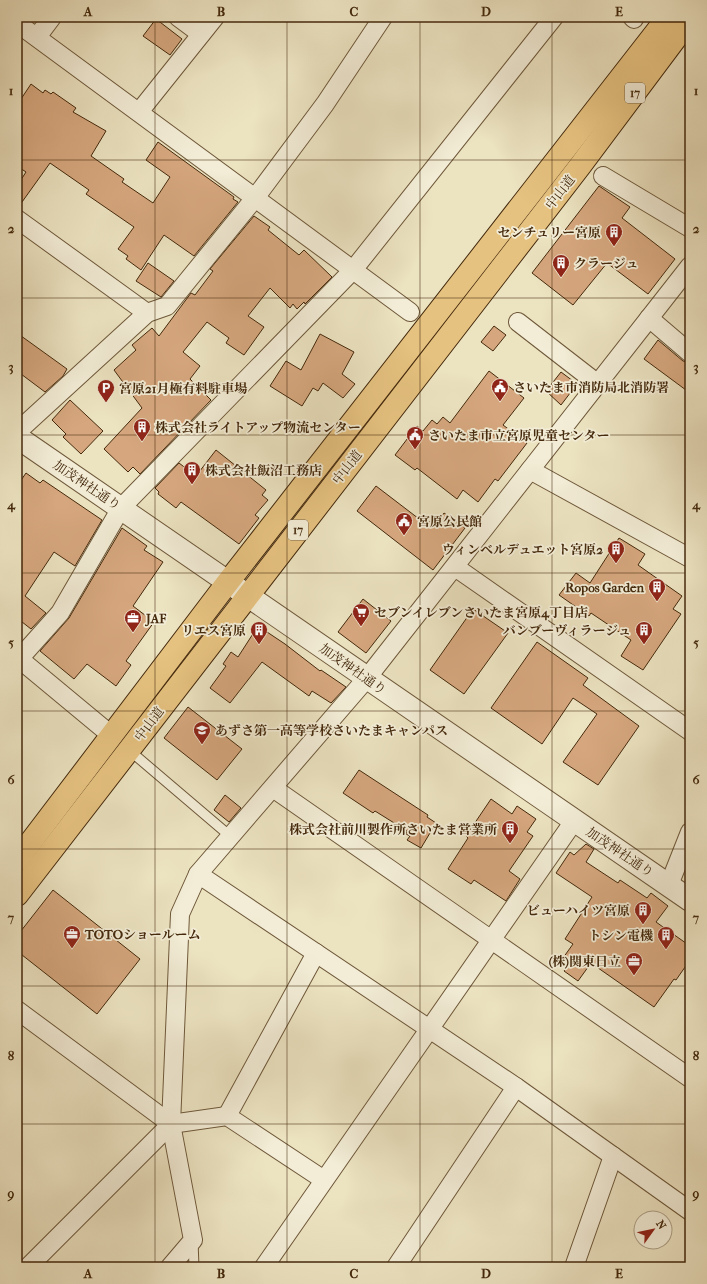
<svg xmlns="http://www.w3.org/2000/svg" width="707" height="1284" viewBox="0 0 707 1284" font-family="'IM FELL French Canon','Noto Serif JP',serif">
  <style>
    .building { fill: #d6a77e; stroke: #44290c }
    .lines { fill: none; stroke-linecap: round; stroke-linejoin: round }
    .service-casing { stroke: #6e5839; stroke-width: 11 }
    .minor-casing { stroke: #6e5839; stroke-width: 20 }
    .tertiary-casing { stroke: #6e5839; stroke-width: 24 }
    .trunk-casing { stroke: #44290c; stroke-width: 24 }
    .service { stroke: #f3edd7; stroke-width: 9 }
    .minor { stroke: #f3edd7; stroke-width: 18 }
    .tertiary { stroke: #f3edd7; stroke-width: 22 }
    .trunk { stroke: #e6c280; stroke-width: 22 }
    .grid { fill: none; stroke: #44290c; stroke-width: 1; stroke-opacity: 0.55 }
    .labels { text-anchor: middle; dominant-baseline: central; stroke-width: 3.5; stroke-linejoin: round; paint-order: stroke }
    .shield { fill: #f3edd7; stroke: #786449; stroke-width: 1 }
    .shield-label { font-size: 12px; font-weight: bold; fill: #44290c }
    .street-label { font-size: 13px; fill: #44290c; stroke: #f3edd7 }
    .poi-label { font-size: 13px; font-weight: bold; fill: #44290c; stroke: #f3edd7; text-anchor: start }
    .neatline { fill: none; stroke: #44290c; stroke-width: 1.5 }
    .grid-label { font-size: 13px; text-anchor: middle; font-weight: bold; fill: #44290c }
  </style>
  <rect width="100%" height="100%" fill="#ece3c1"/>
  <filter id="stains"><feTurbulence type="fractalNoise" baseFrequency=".005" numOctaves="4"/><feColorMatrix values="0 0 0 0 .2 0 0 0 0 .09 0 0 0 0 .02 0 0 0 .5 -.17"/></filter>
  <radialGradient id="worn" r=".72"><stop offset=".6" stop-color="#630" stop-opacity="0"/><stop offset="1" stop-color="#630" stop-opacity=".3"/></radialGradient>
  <!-- building -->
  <g class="building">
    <path d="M156,19L182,39L170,55L143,36Z"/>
    <path d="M31,84L43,93L45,90L51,94L53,92L76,108L73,112L106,131L91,156L124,179L122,182L153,203L170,177L146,160L158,142L234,197L233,199L238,202L194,256L164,235L141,270L126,259L128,256L118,249L134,227L86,194L89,190L50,163L17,209V186L26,172L17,166V105Z"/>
    <path d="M599,186L630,207L622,218L675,259L648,294L607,263L573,305L532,273Z"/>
    <path d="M254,216L270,227L268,230L299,255L304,250L332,277L305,304L304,302L297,309L293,304L290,308L270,288L248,316L264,327L244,355L226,343L229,338L207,322L183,352L200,366L190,379L211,400L140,474L133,467L128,472L104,449L142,408L114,370L136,350L132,345L152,328L159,336L191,293L195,295L213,271L210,269Z"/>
    <path d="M148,263L174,281L161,297L136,281Z"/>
    <path d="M494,326L506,335L493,351L481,342Z"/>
    <path d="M17,333L67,369L63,376L45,392L17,371Z"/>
    <path d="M320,334L354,352L342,374L355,384L343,398L323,383L318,391L313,388L302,406L270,386L286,361L301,370Z"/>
    <path d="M658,340L683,361L690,363V393L644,359Z"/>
    <path d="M489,371L524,398L503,425L527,443L498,481L495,479L478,502L463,490L457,499L417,468L415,470L395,455L417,426L423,431L432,420L437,424L443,417L450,423Z"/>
    <path d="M561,372L577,384L561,405L546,391Z"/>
    <path d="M70,400L103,431L81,454L63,437L66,434L52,420Z"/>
    <path d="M216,450L266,490L262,495L268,500L255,515L259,518L239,544L181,502L176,508L158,494L159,492L155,488L179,463L196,476Z"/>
    <path d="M26,473L40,483L43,480L102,520L75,566L54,552L25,596L46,613L31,629L17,618V486Z"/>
    <path d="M376,486L427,525L431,520L436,524L444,513L465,528L433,570L357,511Z"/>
    <path d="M122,528L147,546L144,550L163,562L133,606L154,622L126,661L131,665L116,686L87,664L74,679L40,651L69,618Z"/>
    <path d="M619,538L645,554L638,565L682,596L673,609L681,614L643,670L621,656L631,640L591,613L589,616L559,595L576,573L590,583Z"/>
    <path d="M363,599L391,621L366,653L338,632Z"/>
    <path d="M473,609L508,633L464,694L430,670Z"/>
    <path d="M258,626L285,644L320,671L321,670L346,687L331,703L312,691L309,696L262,662L230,703L210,688L226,666L223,664L231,652L238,657Z"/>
    <path d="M537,642L588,678L583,685L639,726L598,785L563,762L597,714L573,698L542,744L491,708Z"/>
    <path d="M188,707L242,749L217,780L164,738Z"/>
    <path d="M359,770L428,815L427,817L436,823L421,848L407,840L410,836L406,834L407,831L375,811L373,813L343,793Z"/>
    <path d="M225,795L241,808L229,822L214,810Z"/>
    <path d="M491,799L512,814L517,806L536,819L527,832L533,836L509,871L520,879L506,901L474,880L471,884L448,869L468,838L466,836Z"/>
    <path d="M586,844L594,849L586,862L618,883L620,880L647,898L651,893L668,906L656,922L690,946V960L676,980L674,979L654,1007L591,963L578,981L564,971L570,963L563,958L573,944L565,939L592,897L556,873L570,852L574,855Z"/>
    <path d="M53,890L140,959L97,1014L17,951V936Z"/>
  </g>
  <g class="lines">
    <defs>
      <g id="service">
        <path d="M129,750L230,836"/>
        <path d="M193,1241L194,1267"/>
      </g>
      <g id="minor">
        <path d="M178,17L201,34"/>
        <path d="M632,17L634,19"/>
        <path d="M17,23L410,312"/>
        <path d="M37,37L52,17"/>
        <path d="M139,112L215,17"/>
        <path d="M603,176L690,228"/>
        <path d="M17,219L147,313"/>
        <path d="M649,318L690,353"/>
        <path d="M518,322L598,384"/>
        <path d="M17,432L147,313L167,306L255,198L325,104L383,17"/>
        <path d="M530,470L690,558"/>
        <path d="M455,567L690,731"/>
        <path d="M17,657L111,735"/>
        <path d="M19,659L60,613L121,508L353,270L554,17"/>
        <path d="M273,788L690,1078"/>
        <path d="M198,874L516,1087L690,1211"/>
        <path d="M669,885L690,832"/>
        <path d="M17,1010L171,1124"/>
        <path d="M227,1116L316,953"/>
        <path d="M28,1267L171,1124L227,1116L324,1180"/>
        <path d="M170,1267L193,1240L171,1124L180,914L198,874L367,678L690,266"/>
        <path d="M264,1267C367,1118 471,970 574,821"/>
        <path d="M396,1267L516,1087"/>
        <path d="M574,1267L613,1156"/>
      </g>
      <path id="tertiary" d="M17,437L690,900"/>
      <g id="trunk">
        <path d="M17,860L228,582L668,17"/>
        <path d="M17,895L580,166L690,19"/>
      </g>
    </defs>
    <!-- service casing -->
    <use href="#service" class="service-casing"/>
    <!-- minor casing -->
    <use href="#minor" class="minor-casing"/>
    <!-- tertiary casing -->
    <use href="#tertiary" class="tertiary-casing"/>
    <!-- trunk casing -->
    <use href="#trunk" class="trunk-casing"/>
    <!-- service -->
    <use href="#service" class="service"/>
    <!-- minor -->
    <use href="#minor" class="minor"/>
    <!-- tertiary -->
    <use href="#tertiary" class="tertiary"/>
    <!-- trunk -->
    <use href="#trunk" class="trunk"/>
  </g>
  <!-- grid -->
  <path class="grid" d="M155,17V1267M287,17V1267M420,17V1267M552,17V1267M17,160H690M17,298H690M17,435H690M17,573H690M17,711H690M17,849H690M17,986H690M17,1124H690"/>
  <!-- icons -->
  <defs>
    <symbol id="building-pin" viewBox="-11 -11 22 30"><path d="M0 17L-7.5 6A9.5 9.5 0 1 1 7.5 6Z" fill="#8f2418" stroke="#f3edd7"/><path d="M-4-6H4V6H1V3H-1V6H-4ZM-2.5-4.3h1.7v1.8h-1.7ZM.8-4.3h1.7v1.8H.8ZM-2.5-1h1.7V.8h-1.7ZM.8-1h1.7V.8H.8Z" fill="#fff"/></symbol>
    <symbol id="civic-pin" viewBox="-11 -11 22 30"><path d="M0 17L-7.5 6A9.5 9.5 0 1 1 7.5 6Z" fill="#8f2418" stroke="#f3edd7"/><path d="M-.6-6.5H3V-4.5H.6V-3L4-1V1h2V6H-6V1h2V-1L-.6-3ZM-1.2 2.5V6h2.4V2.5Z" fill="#fff"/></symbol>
    <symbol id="parking-pin" viewBox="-11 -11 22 30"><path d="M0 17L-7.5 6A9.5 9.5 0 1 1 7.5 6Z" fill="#8f2418" stroke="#f3edd7"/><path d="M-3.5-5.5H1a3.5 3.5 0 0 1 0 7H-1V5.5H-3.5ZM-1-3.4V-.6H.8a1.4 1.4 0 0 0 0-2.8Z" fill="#fff"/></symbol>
    <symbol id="supermarket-pin" viewBox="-11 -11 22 30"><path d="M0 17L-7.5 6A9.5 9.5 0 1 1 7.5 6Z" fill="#8f2418" stroke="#f3edd7"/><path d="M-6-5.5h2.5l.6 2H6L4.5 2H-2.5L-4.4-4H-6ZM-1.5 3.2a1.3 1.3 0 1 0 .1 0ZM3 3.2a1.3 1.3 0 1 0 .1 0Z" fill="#fff"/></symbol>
    <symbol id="office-pin" viewBox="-11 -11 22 30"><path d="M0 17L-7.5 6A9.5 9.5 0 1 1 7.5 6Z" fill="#8f2418" stroke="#f3edd7"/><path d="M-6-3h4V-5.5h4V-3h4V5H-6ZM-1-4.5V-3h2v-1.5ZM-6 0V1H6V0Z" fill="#fff"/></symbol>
    <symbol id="school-pin" viewBox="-11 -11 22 30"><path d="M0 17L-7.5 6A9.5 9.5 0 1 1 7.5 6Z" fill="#8f2418" stroke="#f3edd7"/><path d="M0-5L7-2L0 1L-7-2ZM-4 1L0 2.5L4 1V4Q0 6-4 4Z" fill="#fff"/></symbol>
  </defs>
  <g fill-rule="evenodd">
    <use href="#building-pin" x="604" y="222" width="20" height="27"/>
    <use href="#building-pin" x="551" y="253" width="20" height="27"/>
    <use href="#civic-pin" x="490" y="377" width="20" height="27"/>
    <use href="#parking-pin" x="96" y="378" width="20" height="27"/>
    <use href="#building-pin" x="132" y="417" width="20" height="27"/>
    <use href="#civic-pin" x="405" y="425" width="20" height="27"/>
    <use href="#building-pin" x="182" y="460" width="20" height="27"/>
    <use href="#civic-pin" x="394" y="511" width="20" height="27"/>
    <use href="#building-pin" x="606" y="539" width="20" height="27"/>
    <use href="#building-pin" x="647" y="577" width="20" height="27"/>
    <use href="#supermarket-pin" x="351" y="602" width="20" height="27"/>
    <use href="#office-pin" x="123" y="608" width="20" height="27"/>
    <use href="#building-pin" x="249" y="620" width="20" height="27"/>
    <use href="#building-pin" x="634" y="620" width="20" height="27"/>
    <use href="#school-pin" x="192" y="720" width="20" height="27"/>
    <use href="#building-pin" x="500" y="819" width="20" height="27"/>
    <use href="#building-pin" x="633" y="900" width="20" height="27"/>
    <use href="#office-pin" x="62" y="924" width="20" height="27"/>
    <use href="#building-pin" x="656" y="925" width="20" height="27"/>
    <use href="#office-pin" x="624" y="951" width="20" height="27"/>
  </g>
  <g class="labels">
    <!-- shield labels -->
    <g class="shield">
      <rect x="625" y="83" width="20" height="20" rx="3"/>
      <rect x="288" y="520" width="20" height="20" rx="3"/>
    </g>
    <g class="shield-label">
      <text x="635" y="93">17</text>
      <text x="298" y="530">17</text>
    </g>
    <!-- street labels -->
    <g class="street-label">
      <text transform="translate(560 192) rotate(-52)">中山道</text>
      <text transform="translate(347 467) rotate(-52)">中山道</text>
      <text transform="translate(87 485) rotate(34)">加茂神社通り</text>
      <text transform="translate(353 669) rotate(35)">加茂神社通り</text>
      <text transform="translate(149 724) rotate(-53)">中山道</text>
      <text transform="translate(620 852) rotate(34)">加茂神社通り</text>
    </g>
    <!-- poi labels -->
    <g class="poi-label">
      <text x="601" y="232" text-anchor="end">センチュリー宮原</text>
      <text x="574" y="263">クラージュ</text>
      <text x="513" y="387">さいたま市消防局北消防署</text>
      <text x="119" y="388">宮原21月極有料駐車場</text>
      <text x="155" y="427">株式会社ライトアップ物流センター</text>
      <text x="428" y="435">さいたま市立宮原児童センター</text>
      <text x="205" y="470">株式会社飯沼工務店</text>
      <text x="417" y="521">宮原公民館</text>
      <text x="603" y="549" text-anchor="end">ウィンベルデュエット宮原2</text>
      <text x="644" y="587" text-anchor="end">Ropos Garden</text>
      <text x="374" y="612">セブンイレブンさいたま宮原4丁目店</text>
      <text x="146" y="618">JAF</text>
      <text x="246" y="630" text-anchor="end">リエス宮原</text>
      <text x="631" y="630" text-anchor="end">バンブーヴィラージュ</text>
      <text x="215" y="730">あずさ第一高等学校さいたまキャンパス</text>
      <text x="497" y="829" text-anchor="end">株式会社前川製作所さいたま営業所</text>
      <text x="630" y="910" text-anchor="end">ビューハイツ宮原</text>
      <text x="85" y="934">TOTOショールーム</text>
      <text x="653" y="935" text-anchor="end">トシン電機</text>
      <text x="621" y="961" text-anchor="end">(株)関東日立</text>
    </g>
  </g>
  <!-- margin -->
  <rect width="707" height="1284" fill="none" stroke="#ece3c1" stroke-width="44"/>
  <!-- north arrow -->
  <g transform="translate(653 1230) rotate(57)"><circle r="19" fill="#f3edd7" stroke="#ad9f86"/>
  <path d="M0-3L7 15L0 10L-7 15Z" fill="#8f2418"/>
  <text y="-6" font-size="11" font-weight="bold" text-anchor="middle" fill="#44290c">N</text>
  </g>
  <rect x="22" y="22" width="663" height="1240" class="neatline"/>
  <g class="grid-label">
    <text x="88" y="16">A</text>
    <text x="221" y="16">B</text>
    <text x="354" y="16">C</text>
    <text x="486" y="16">D</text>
    <text x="619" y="16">E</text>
    <text x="11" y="95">1</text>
    <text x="696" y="95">1</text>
    <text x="11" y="233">2</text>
    <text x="696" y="233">2</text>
    <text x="11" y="371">3</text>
    <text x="696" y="371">3</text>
    <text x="11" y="509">4</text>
    <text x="696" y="509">4</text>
    <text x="11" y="647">5</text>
    <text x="696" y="647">5</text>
    <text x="11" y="784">6</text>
    <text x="696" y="784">6</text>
    <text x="11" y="922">7</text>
    <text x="696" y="922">7</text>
    <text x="11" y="1060">8</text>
    <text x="696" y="1060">8</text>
    <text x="11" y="1198">9</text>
    <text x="696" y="1198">9</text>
    <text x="88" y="1278">A</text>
    <text x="221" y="1278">B</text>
    <text x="354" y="1278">C</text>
    <text x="486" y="1278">D</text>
    <text x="619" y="1278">E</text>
  </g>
  <rect width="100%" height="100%" filter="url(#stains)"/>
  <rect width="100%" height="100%" fill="url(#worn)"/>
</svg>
